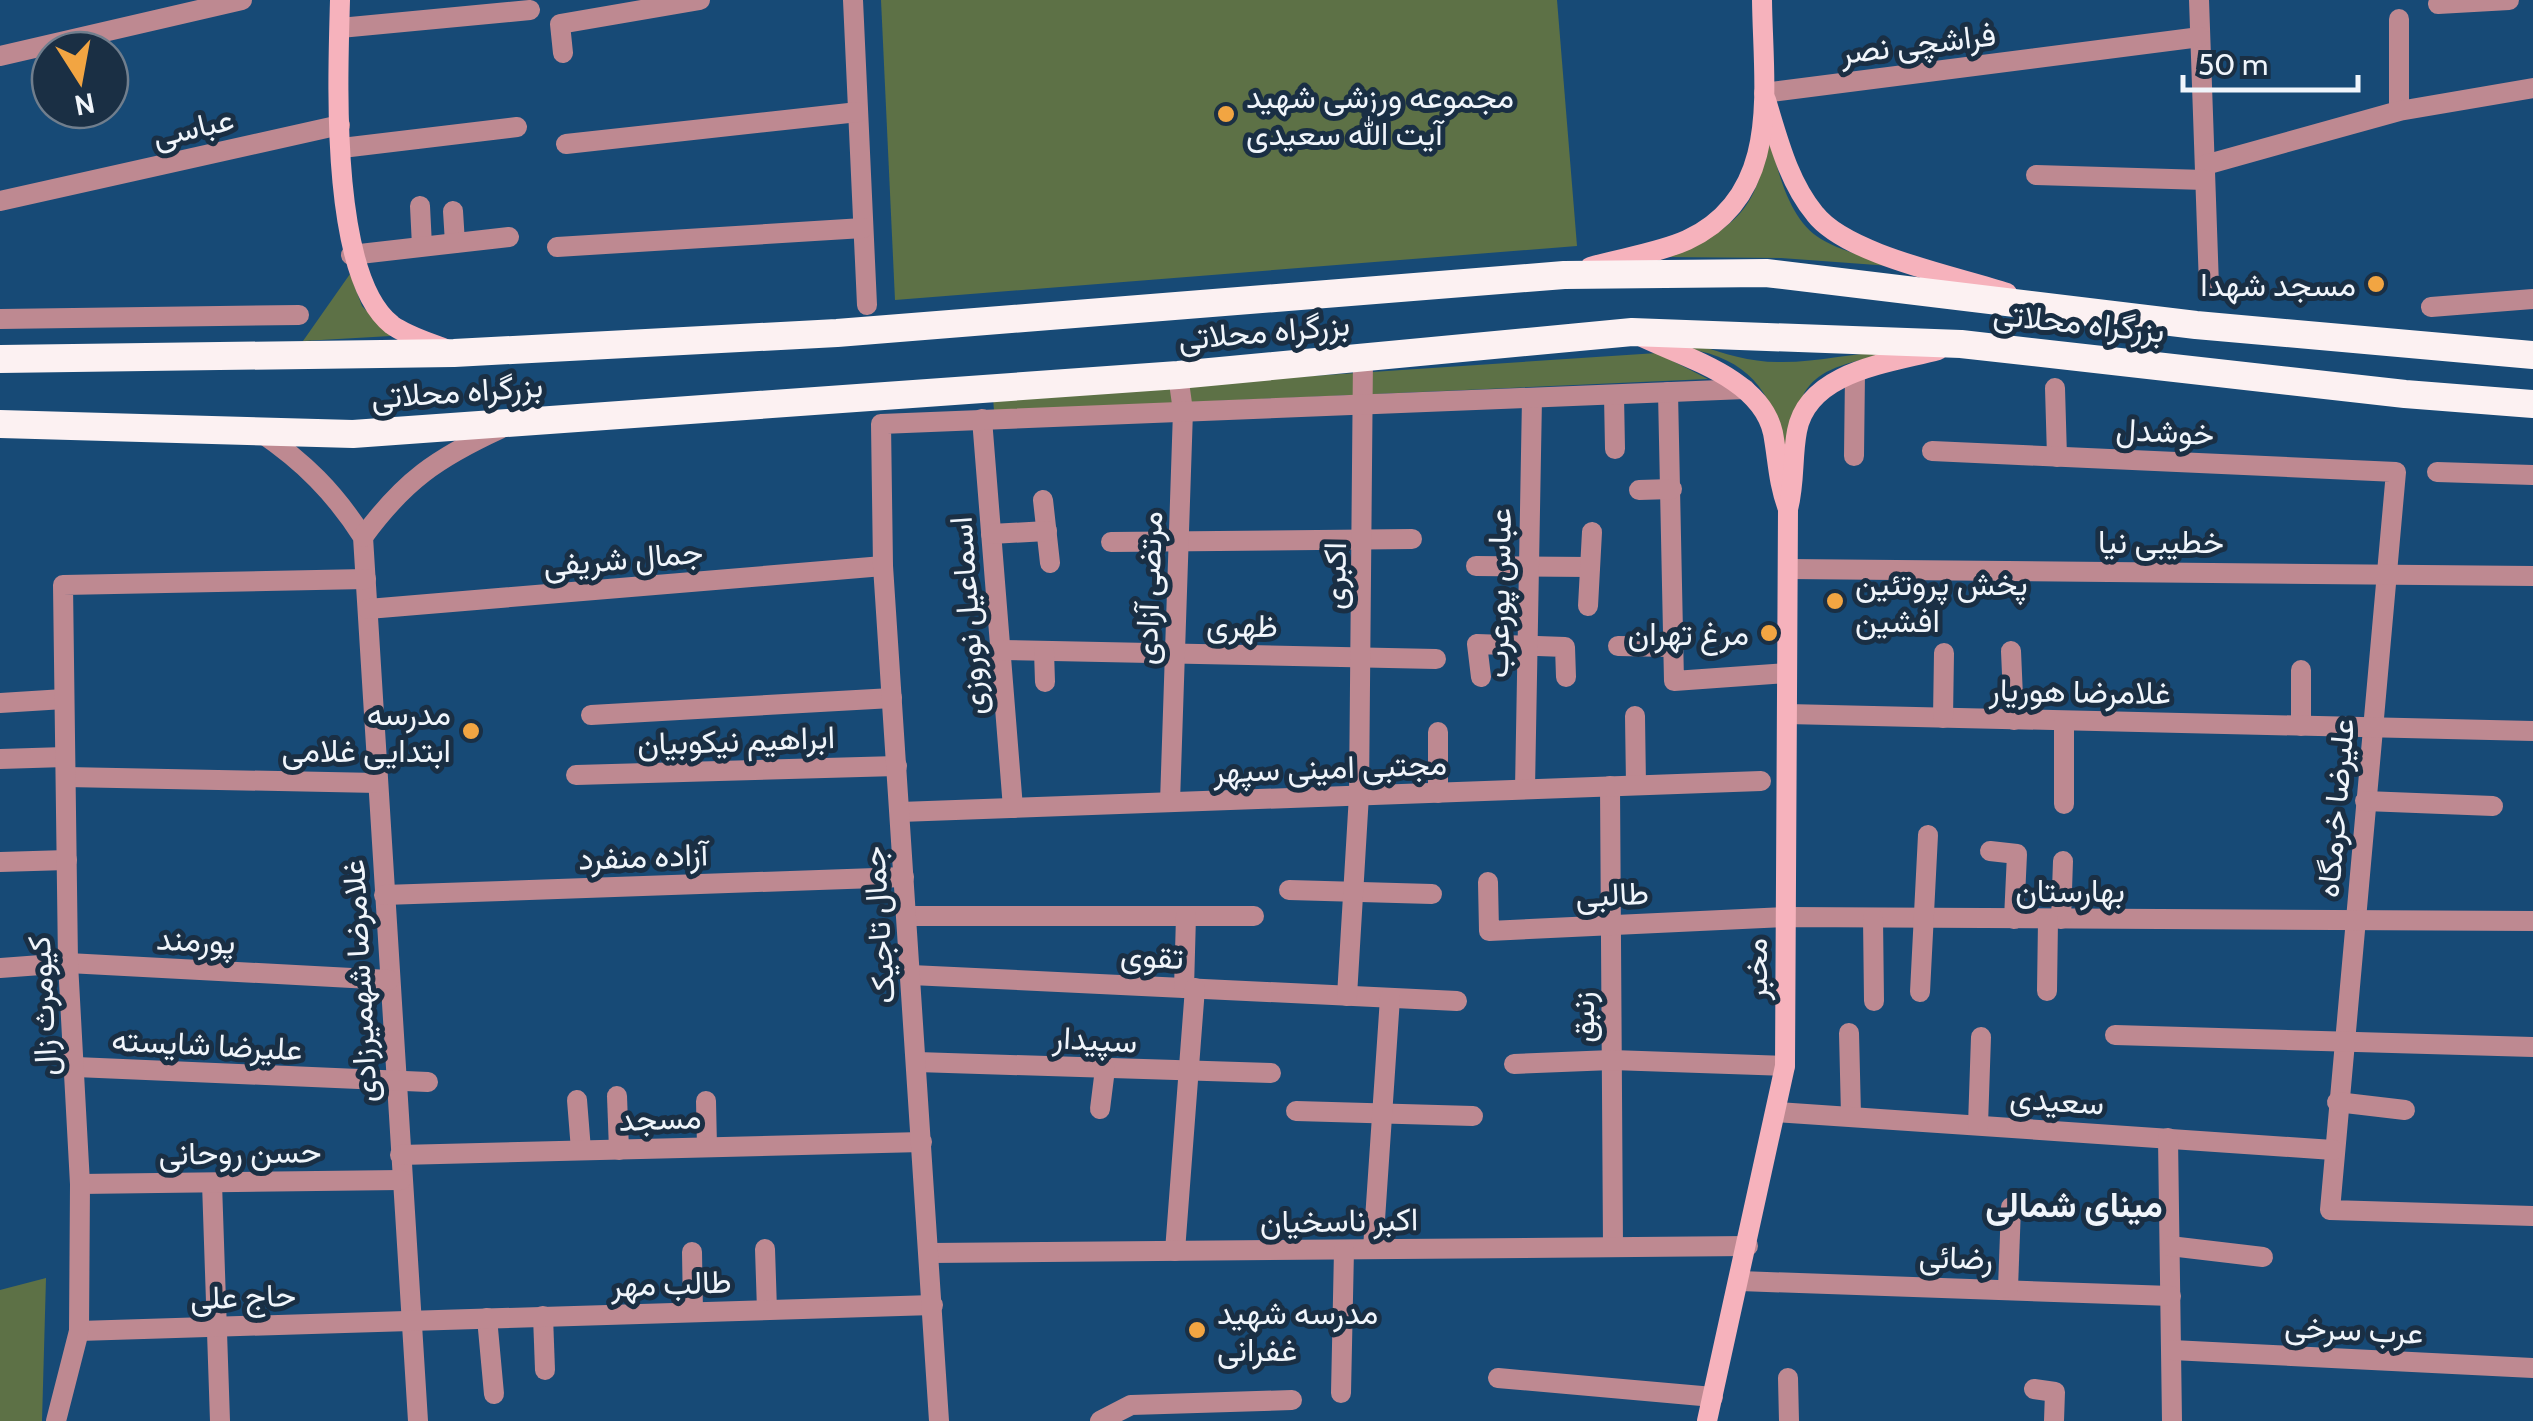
<svg xmlns="http://www.w3.org/2000/svg" width="2533" height="1421" viewBox="0 0 2533 1421" font-family="Cabin,Vazirmatn,sans-serif">
  <style>
    .green { fill: #5d7146 }
    .lines { fill: none; stroke-linecap: round; stroke-linejoin: round }
    .minor { stroke: #be8991; stroke-width: 20 }
    .secondary { stroke: #f6b2bc; stroke-width: 20 }
    .trunk { stroke: #fcf1f2; stroke-width: 28 }
    .poi-dot { fill: #f2a542; stroke: #1a2f44; stroke-width: 4 }
    .labels { text-anchor: middle; dominant-baseline: central; stroke-width: 10; stroke-linejoin: round; paint-order: stroke }
    .street-label { font-size: 32px; fill: #f0f5fb; stroke: #1a2f44 }
    .poi-label { font-size: 32px; fill: #f0f5fb; stroke: #1a2f44; text-anchor: start }
    .neighbourhood-label { font-size: 35px; font-weight: bold; fill: #f0f5fb; stroke: #1a2f44 }
  </style>
  <rect width="100%" height="100%" fill="#174a76"/>
  <!-- green -->
  <g class="green">
    <path d="M881,0H1557L1577,246L895,300Z"/>
    <path d="M1766,119C1774,157 1785,218 1821,239C1846,254 1877,259 1904,267L1781,258L1664,257C1740,231 1767,200 1766,119Z"/>
    <path d="M350,274L362,306L391,336L303,341Z"/>
    <path d="M1698,345C1725,354 1753,363 1782,362C1821,362 1859,351 1899,352C1801,370 1795,381 1790,478C1778,404 1761,357 1677,347Z"/>
    <path d="M1657,353L1708,379L994,411L993,397Z"/>
    <path d="M46,1278L42,1421H0V1290Z"/>
  </g>
  <g class="lines">
    <!-- minor -->
    <g class="minor">
      <path d="M853,0L867,305"/>
      <path d="M2199,0L2209,286"/>
      <path d="M2438,4L2509,0"/>
      <path d="M2399,19V111"/>
      <path d="M340,28L530,10"/>
      <path d="M563,53L560,24L700,0"/>
      <path d="M0,56L242,0"/>
      <path d="M1764,93L2200,37"/>
      <path d="M566,144L858,112"/>
      <path d="M342,148L517,127"/>
      <path d="M2205,165L2399,111L2533,88"/>
      <path d="M2036,175L2205,180"/>
      <path d="M0,201L340,125"/>
      <path d="M420,206L422,246"/>
      <path d="M453,211L455,243"/>
      <path d="M557,247L863,228"/>
      <path d="M351,255L509,237"/>
      <path d="M2431,307L2533,299"/>
      <path d="M0,319L299,315"/>
      <path d="M2055,388L2057,457"/>
      <path d="M1668,392L1674,681L1787,673"/>
      <path d="M1614,395L1615,449"/>
      <path d="M982,419L1013,808"/>
      <path d="M260,432C304,462 334,492 363,537L418,1421"/>
      <path d="M1932,451L2396,472L2330,1210L2533,1216"/>
      <path d="M1854,456L1855,373"/>
      <path d="M2437,472L2533,475"/>
      <path d="M1639,490L1672,489"/>
      <path d="M1043,500L1050,563"/>
      <path d="M991,534L1047,531"/>
      <path d="M363,537C404,481 437,458 500,429"/>
      <path d="M1111,542L1412,539"/>
      <path d="M1476,566L1590,567"/>
      <path d="M1788,569L2533,576"/>
      <path d="M1588,606L1592,532"/>
      <path d="M368,609L883,566"/>
      <path d="M1618,646L1672,647"/>
      <path d="M1000,650L1436,659"/>
      <path d="M1044,651L1045,682"/>
      <path d="M2011,651L2014,720"/>
      <path d="M2301,670V726"/>
      <path d="M1481,677L1477,644L1565,647L1566,677"/>
      <path d="M0,703L64,699"/>
      <path d="M1787,714L2533,731"/>
      <path d="M591,715L892,698"/>
      <path d="M1635,716L1636,785"/>
      <path d="M1943,718L1944,653"/>
      <path d="M1438,732V793"/>
      <path d="M0,759L65,757"/>
      <path d="M576,775L897,766"/>
      <path d="M66,777L378,783"/>
      <path d="M1610,786L1613,1247"/>
      <path d="M1525,789L1532,398"/>
      <path d="M2365,801L2493,806"/>
      <path d="M1170,802L1183,411L1178,375"/>
      <path d="M2064,804V721"/>
      <path d="M900,812L1761,781"/>
      <path d="M1990,851L2017,854L2014,919"/>
      <path d="M0,862L67,860"/>
      <path d="M1488,882L1489,931L1786,917L2533,921"/>
      <path d="M1289,890L1432,894"/>
      <path d="M384,895L904,877"/>
      <path d="M907,916H1254"/>
      <path d="M1873,918L1874,1001"/>
      <path d="M2061,919L2063,861"/>
      <path d="M0,968L68,963L389,980"/>
      <path d="M911,975L1457,1001"/>
      <path d="M1184,988L1186,916"/>
      <path d="M2047,991L2048,920"/>
      <path d="M1920,992L1928,835"/>
      <path d="M1347,996L1359,795L1363,357"/>
      <path d="M1849,1033L1851,1115"/>
      <path d="M2115,1035L2533,1047"/>
      <path d="M917,1062L1271,1073"/>
      <path d="M1514,1064L1612,1060L1785,1066"/>
      <path d="M76,1067L428,1082"/>
      <path d="M617,1096L619,1150"/>
      <path d="M577,1100L581,1150"/>
      <path d="M706,1101L707,1147"/>
      <path d="M2337,1102L2405,1110"/>
      <path d="M1100,1109L1105,1069"/>
      <path d="M1296,1111L1473,1116"/>
      <path d="M1776,1112L2333,1150"/>
      <path d="M1978,1125L1981,1037"/>
      <path d="M2168,1138L2172,1421"/>
      <path d="M400,1155L922,1142"/>
      <path d="M212,1183L220,1421"/>
      <path d="M80,1184L401,1180"/>
      <path d="M2170,1246L2263,1257"/>
      <path d="M765,1249L767,1310"/>
      <path d="M1373,1249L1390,998"/>
      <path d="M1175,1251L1195,988"/>
      <path d="M692,1252L693,1312"/>
      <path d="M930,1253L1748,1246"/>
      <path d="M1740,1281L2171,1296"/>
      <path d="M2008,1288L2011,1207"/>
      <path d="M543,1316L545,1370"/>
      <path d="M487,1318L494,1394"/>
      <path d="M79,1331L933,1305"/>
      <path d="M2172,1350L2533,1368"/>
      <path d="M1498,1378L1713,1397"/>
      <path d="M1788,1378L1789,1421"/>
      <path d="M2034,1389L2055,1392L2054,1421"/>
      <path d="M1341,1393L1344,1250"/>
      <path d="M56,1421L79,1331L80,1184L68,963L63,585L366,579"/>
      <path d="M939,1421L883,566L881,424L1745,389"/>
      <path d="M1100,1421L1131,1405L1292,1400"/>
    </g>
    <!-- secondary -->
    <g class="secondary">
      <path d="M340,0C338,76 329,276 392,325C407,336 431,343 448,350"/>
      <path d="M1766,100C1778,139 1788,181 1815,214C1847,255 1956,276 2007,293"/>
      <path d="M1590,267C1621,258 1658,253 1687,240C1783,195 1763,89 1762,0"/>
      <path d="M1640,336C1685,358 1761,378 1773,433C1778,460 1778,483 1788,509"/>
      <path d="M1707,1421L1785,1066L1788,509C1795,483 1792,457 1797,431C1808,371 1890,363 1938,350"/>
    </g>
    <!-- trunk -->
    <g class="trunk">
      <path d="M0,359L454,353L837,333L1564,275L1766,273L2196,325L2533,355"/>
      <path d="M0,424L353,434L1178,375L1632,332L1961,344L2405,394L2533,404"/>
    </g>
  </g>
  <!-- markers -->
  <g class="poi-dot">
    <circle cx="1226" cy="114" r="10"/>
    <circle cx="2376" cy="284" r="10"/>
    <circle cx="1835" cy="601" r="10"/>
    <circle cx="1769" cy="633" r="10"/>
    <circle cx="471" cy="731" r="10"/>
    <circle cx="1197" cy="1330" r="10"/>
  </g>
  <g class="labels">
    <!-- street labels -->
    <g class="street-label">
      <text transform="translate(1918 43) rotate(-7)">فراشچی نصر</text>
      <text transform="translate(193 127) rotate(-13)">عباسی</text>
      <text transform="translate(2079 322) rotate(6)">بزرگراه محلاتی</text>
      <text transform="translate(1264 331) rotate(-5)">بزرگراه محلاتی</text>
      <text transform="translate(457 391) rotate(-4)">بزرگراه محلاتی</text>
      <text transform="translate(2165 431) rotate(3)">خوشدل</text>
      <text x="2161" y="541">خطیبی نیا</text>
      <text transform="translate(623 558) rotate(-5)">جمال شریفی</text>
      <text transform="translate(1334 576) rotate(-89)">اکبری</text>
      <text transform="translate(1148 588) rotate(-88)">مرتضی آزادی</text>
      <text transform="translate(1498 593) rotate(-89)">عباس پورعرب</text>
      <text transform="translate(967 616) rotate(-94)">اسماعیل نوروزی</text>
      <text transform="translate(1242 625) rotate(1)">ظهری</text>
      <text transform="translate(2080 691) rotate(1)">غلامرضا هوریار</text>
      <text transform="translate(736 740) rotate(-2)">ابراهیم نیکوبیان</text>
      <text transform="translate(1330 767) rotate(-2)">مجتبی امینی سپهر</text>
      <text transform="translate(2335 808) rotate(-85)">علیرضا خرمگاه</text>
      <text transform="translate(643 856) rotate(-2)">آزاده منفرد</text>
      <text x="2070" y="890">بهارستان</text>
      <text transform="translate(1612 894) rotate(-3)">طالبی</text>
      <text transform="translate(878 925) rotate(-94)">جمال تاجیک</text>
      <text transform="translate(196 940) rotate(3)">پورمند</text>
      <text transform="translate(1152 956) rotate(3)">تقوی</text>
      <text transform="translate(1755 969) rotate(-90)">مخبر</text>
      <text transform="translate(359 981) rotate(-93)">غلامرضا شهمیرزادی</text>
      <text transform="translate(42 1006) rotate(-93)">کیومرث زال</text>
      <text transform="translate(1582 1017) rotate(-90)">زنبق</text>
      <text transform="translate(1095 1039) rotate(3)">سپیدار</text>
      <text transform="translate(207 1044) rotate(3)">علیرضا شایسته</text>
      <text transform="translate(2057 1100) rotate(4)">سعیدی</text>
      <text transform="translate(660 1118) rotate(-2)">مسجد</text>
      <text transform="translate(240 1152) rotate(-1)">حسن روحانی</text>
      <text transform="translate(1339 1220) rotate(-1)">اکبر ناسخیان</text>
      <text transform="translate(1956 1257) rotate(2)">رضائی</text>
      <text transform="translate(671 1283) rotate(-2)">طالب مهر</text>
      <text transform="translate(243 1296) rotate(-2)">حاج علی</text>
      <text transform="translate(2354 1329) rotate(3)">عرب سرخی</text>
    </g>
    <!-- poi labels -->
    <g class="poi-label">
      <text x="1246" y="96">مجموعه ورزشی شهید<tspan x="1246" dy="37">آیت‌ الله سعیدی</tspan></text>
      <text x="2356" y="284" text-anchor="end">مسجد شهدا</text>
      <text x="1855" y="583">پخش پروتئین<tspan x="1855" dy="37">افشین</tspan></text>
      <text x="1749" y="633" text-anchor="end">مرغ تهران</text>
      <text x="451" y="713" text-anchor="end">مدرسه<tspan x="451" dy="37">ابتدایی غلامی</tspan></text>
      <text x="1217" y="1312">مدرسه شهید<tspan x="1217" dy="37">غفرانی</tspan></text>
    </g>
    <!-- neighbourhood labels -->
    <g class="neighbourhood-label">
      <text x="2074" y="1204">مینای شمالی</text>
    </g>
  </g>
  <!-- north arrow -->
  <g transform="translate(80 80) rotate(169)"><circle r="48" fill="#1a2f44" stroke="#707e8d" stroke-width="2.5"/>
  <path d="M0-8L18 38L0 25L-18 38Z" fill="#f2a542"/>
  <text y="-15" font-size="28" font-weight="bold" text-anchor="middle" fill="#f0f5fb">N</text>
  </g>
  <!-- scale -->
  <path d="M2183 75v15h175v-15" fill="none" stroke="#f0f5fb" stroke-width="5"/>
  <text x="2198" y="75" font-size="30" fill="#f0f5fb" stroke="#1a2f44" stroke-width="8" paint-order="stroke">50 m</text>
</svg>
